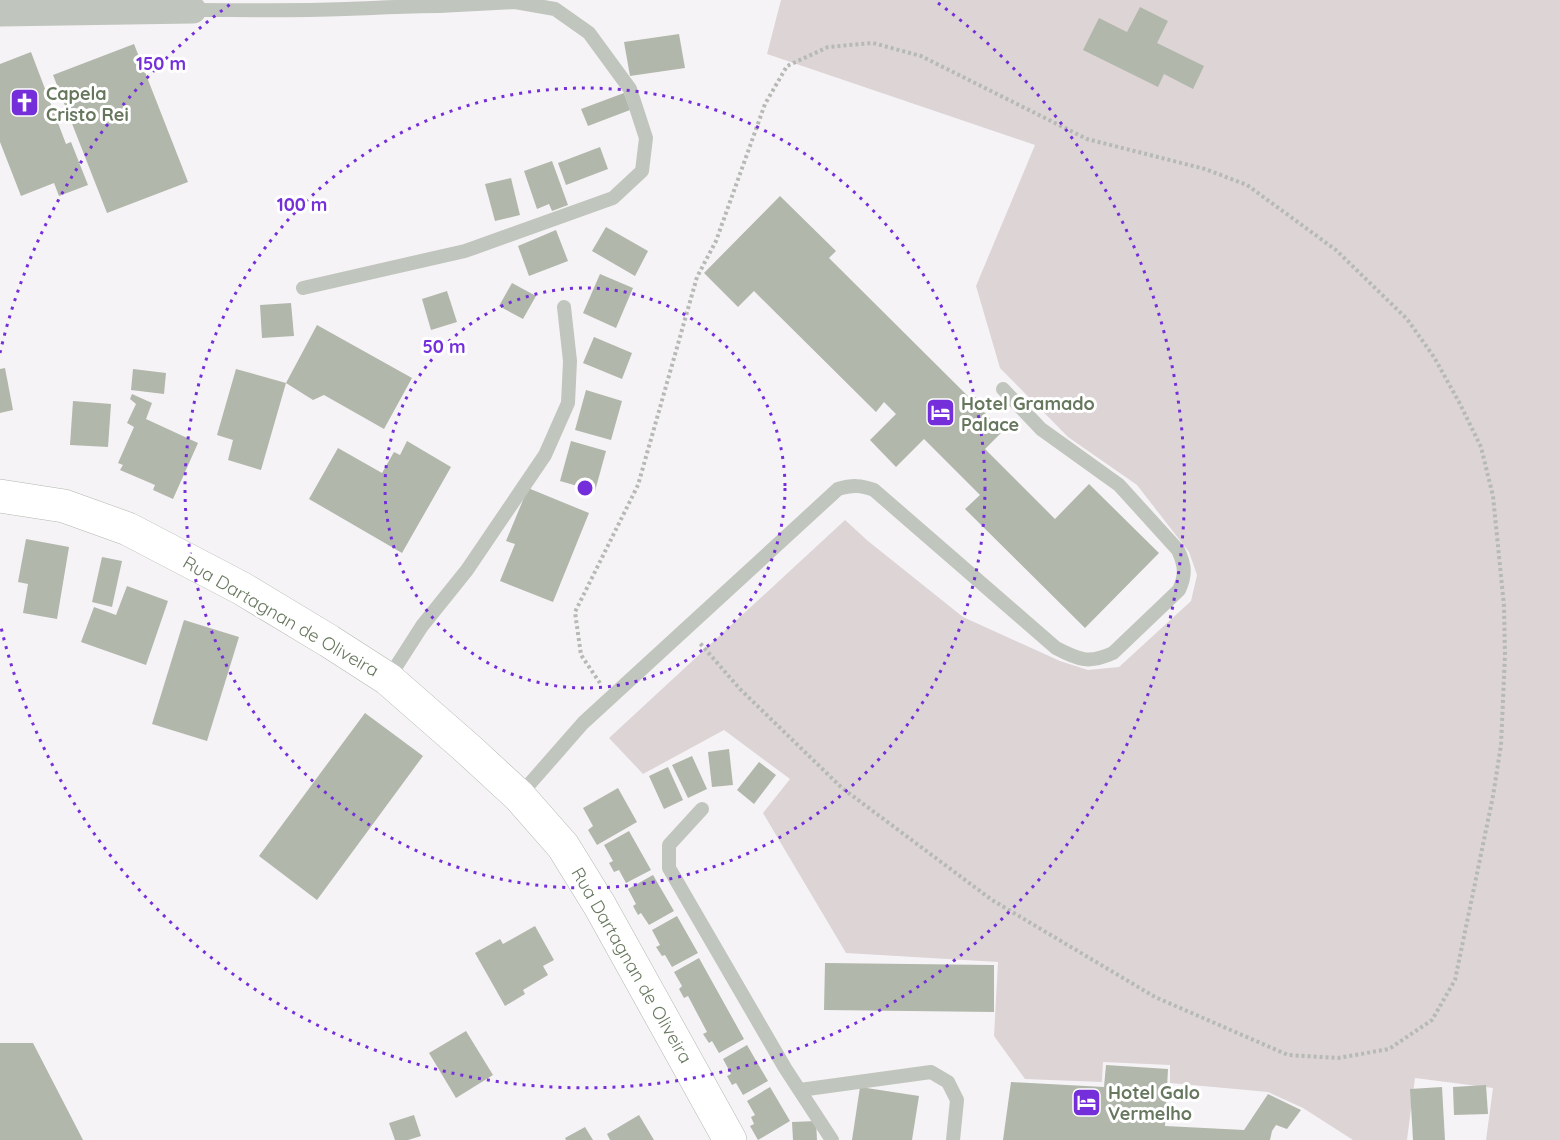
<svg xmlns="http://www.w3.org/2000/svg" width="1560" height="1140" viewBox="0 0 1560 1140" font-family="Quicksand,sans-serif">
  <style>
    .green { fill: #ddd4d6 }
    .building { fill: #b1b7ab }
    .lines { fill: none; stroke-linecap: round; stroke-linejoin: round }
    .secondary-casing { stroke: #b1b8ae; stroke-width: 34 }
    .path { stroke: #b6bab4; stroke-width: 4; stroke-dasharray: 3 3; stroke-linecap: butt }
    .lane { stroke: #c0c5bd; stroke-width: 14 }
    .street { stroke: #c0c5bd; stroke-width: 27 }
    .secondary { stroke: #fff; stroke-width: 33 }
    .ring { fill: none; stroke: #752fda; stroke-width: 3; stroke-dasharray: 3 6 }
    .labels { text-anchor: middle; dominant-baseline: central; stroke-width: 6; stroke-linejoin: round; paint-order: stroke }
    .poi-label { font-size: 18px; font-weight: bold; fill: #67775e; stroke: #fff; text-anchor: start }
    .street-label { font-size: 18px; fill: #67775e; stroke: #fff }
    .centre { fill: #752fda; stroke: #fff; stroke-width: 3 }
    .ring-label { font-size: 18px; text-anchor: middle; font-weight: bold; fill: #752fda; stroke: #fff; stroke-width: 6; stroke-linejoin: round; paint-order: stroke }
  </style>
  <rect width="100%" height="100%" fill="#f6f3f6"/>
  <!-- green -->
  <path class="green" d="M781,0H1560V1140H1486L1493,1088L1415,1078L1407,1140H1353L1303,1108L1268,1092L1170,1083V1065L1103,1062L1102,1082L1025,1079L994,1036L998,962L846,953L763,813L790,779L724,730L643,774L609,738L845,520L868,541L963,617L1060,661L1088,670L1119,667L1191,601L1197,575L1189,552L1137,485L1068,437L1000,368L976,286L1035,145L767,54Z"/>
  <!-- building -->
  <g class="building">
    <path d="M1140,7L1168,21L1157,43L1204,66L1193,89L1164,74L1158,87L1083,50L1099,18L1127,32Z"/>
    <path d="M679,34L685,68L630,76L624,42Z"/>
    <path d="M134,44L188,182L107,213L53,75Z"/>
    <path d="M31,52L66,144L71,142L88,185L59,196L54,183L21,196L0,142V64Z"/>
    <path d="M624,93L630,110L588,126L581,109Z"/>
    <path d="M600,147L608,169L566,185L558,163Z"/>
    <path d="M552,161L568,205L552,211L549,204L537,209L524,171Z"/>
    <path d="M511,178L520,215L495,221L485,184Z"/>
    <path d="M780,196L836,251L829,258L1003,431L985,449L1055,519L1089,484L1159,553L1085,628L965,509L980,495L924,439L896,467L870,440L896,414L884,402L876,412L754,291L738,307L704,273Z"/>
    <path d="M606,227L648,251L635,276L592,251Z"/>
    <path d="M556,230L568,261L529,276L518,246Z"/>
    <path d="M600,274L633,288L616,328L583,313Z"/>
    <path d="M512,283L536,296L523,319L499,306Z"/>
    <path d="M447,291L457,322L431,330L422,299Z"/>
    <path d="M291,303L294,336L262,338L260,305Z"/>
    <path d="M317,325L412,378L384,429L324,395L313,400L286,383Z"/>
    <path d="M594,337L632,353L622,379L583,363Z"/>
    <path d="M5,368L13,410L0,413V369Z"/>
    <path d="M133,369L166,373L164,394L131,390Z"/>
    <path d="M236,369L286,383L261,470L228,460L233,440L217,435Z"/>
    <path d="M586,390L622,401L611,440L575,430Z"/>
    <path d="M132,394L152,403L146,419L198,443L173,499L153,490L155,485L120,470L123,465L118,463L134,427L127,423L136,404L130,399Z"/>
    <path d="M73,401L111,404L108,447L70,445Z"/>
    <path d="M407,441L451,467L402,553L309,499L338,448L382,473L394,452L400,455Z"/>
    <path d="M571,441L606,451L595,491L560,481Z"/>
    <path d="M528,488L589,513L553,602L500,581L515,544L506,541Z"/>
    <path d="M26,539L69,547L57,619L23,613L28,584L18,582Z"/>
    <path d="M102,557L122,561L112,607L92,602Z"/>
    <path d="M127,586L168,601L146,665L81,642L94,607L116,615Z"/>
    <path d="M184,620L239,637L207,741L152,724Z"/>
    <path d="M365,713L423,756L317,900L259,856Z"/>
    <path d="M729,749L733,785L712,787L708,752Z"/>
    <path d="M692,756L707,789L688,798L672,765Z"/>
    <path d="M759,762L776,775L754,804L737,790Z"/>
    <path d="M668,767L683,800L664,809L649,776Z"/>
    <path d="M618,788L637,822L597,845L588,830L593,826L583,808Z"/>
    <path d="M629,831L651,870L626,883L619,870L614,872L609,863L613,861L604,845Z"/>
    <path d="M653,875L674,911L649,925L641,913L638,915L633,906L636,904L628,889Z"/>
    <path d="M677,916L698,953L672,967L665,955L662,956L656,947L660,945L652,930Z"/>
    <path d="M535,926L554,960L543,966L548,975L523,990L525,994L505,1006L475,953L500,939L503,944Z"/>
    <path d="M699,958L744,1039L719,1053L712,1041L709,1043L703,1034L707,1032L688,996L684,998L679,989L682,986L674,972Z"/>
    <path d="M825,963L994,965V1012L824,1010Z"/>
    <path d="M466,1031L493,1075L456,1098L429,1053Z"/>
    <path d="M0,1043H33L83,1140H0Z"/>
    <path d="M747,1045L768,1081L743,1095L736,1083L732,1085L727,1076L731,1074L723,1059Z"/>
    <path d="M1106,1065L1168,1069L1165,1126L1244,1130L1268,1094L1301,1110L1287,1129L1276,1125L1272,1131L1270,1140H1003L1011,1082L1104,1087Z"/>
    <path d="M1486,1085L1488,1114L1454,1115L1453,1087Z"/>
    <path d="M770,1087L790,1121L758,1140L750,1126L754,1124L751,1117L755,1115L747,1101Z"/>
    <path d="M860,1087L919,1096L912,1140H852Z"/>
    <path d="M1442,1087L1445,1140H1413L1410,1089Z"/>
    <path d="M414,1115L421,1136L408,1140H395L389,1123Z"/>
    <path d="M639,1115L654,1140H610L607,1134Z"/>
    <path d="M816,1121L817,1140H793L792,1122Z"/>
    <path d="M585,1127L593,1140H566L565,1138Z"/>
  </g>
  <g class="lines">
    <defs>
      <path id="secondary" d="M0,496L64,506L128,529L241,588L329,641L388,679L468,749L519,796L563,846L600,906L730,1140"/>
    </defs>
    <!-- secondary casing -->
    <use href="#secondary" class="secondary-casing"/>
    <!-- path -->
    <path class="path" d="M600,683L581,655L575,612L638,485L697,277L716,241L765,104L787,66L828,47L873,43L921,56L1087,139L1205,169L1247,185L1336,250L1407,319L1434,357L1459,402L1481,447L1493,496L1504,606L1505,655L1501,745L1493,796L1455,980L1432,1020L1389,1049L1338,1058L1288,1055L1155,997L992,900L842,788L740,689L699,642"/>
    <!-- lane -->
    <g class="lane">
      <path d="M193,10C244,10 295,11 346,9C377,8 408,6 439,6V0"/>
      <path d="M303,288L465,251L613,198L642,171L646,138L630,89L589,33L555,9L515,2L439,6"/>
      <path d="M388,679L422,626L467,570L545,455L568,403L570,361L564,307"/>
      <path d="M519,796L583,723L838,489C852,485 861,485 874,490L1056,648C1079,660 1089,664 1113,653L1179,590C1186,575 1185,565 1178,550L1119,485L1041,429L1003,389"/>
      <path d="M702,809L669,845V868L785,1068L832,1140"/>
      <path d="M800,1090L931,1072L948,1082L957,1100L953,1140"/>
    </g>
    <!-- street -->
    <path class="street" d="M0,13L193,10"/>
    <!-- secondary -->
    <use href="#secondary" class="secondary"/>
  </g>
  <!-- distance rings -->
  <g class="ring">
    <circle cx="585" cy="488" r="200"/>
    <circle cx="585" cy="488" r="400"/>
    <path d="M0 353A600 600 0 0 1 232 3M938 3A600 600 0 1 1 0 623"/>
  </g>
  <!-- icons -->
  <defs>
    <symbol id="church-square" viewBox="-11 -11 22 22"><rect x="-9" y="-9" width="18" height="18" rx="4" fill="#752fda" stroke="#fff"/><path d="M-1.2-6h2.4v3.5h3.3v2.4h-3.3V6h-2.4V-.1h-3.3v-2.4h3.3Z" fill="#fff"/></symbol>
    <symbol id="hotel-square" viewBox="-11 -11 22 22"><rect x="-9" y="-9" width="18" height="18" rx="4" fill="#752fda" stroke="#fff"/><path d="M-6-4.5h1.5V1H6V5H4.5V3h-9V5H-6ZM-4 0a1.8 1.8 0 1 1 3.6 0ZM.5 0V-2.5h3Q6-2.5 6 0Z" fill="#fff"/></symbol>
  </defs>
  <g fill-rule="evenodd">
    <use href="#church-square" x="8" y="86" width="33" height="33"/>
    <use href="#hotel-square" x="924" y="396" width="33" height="33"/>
    <use href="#hotel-square" x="1070" y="1086" width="33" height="33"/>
  </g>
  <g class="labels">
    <!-- poi labels -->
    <g class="poi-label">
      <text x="46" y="93">Capela<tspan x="46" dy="21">Cristo Rei</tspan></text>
      <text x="961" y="403">Hotel Gramado<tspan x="961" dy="21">Palace</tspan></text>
      <text x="1108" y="1092">Hotel Galo<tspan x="1108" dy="21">Vermelho</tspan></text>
    </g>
    <!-- street labels -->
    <g class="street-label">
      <text transform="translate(281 616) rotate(30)">Rua Dartagnan de Oliveira</text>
      <text transform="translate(632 965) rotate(60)">Rua Dartagnan de Oliveira</text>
    </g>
  </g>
  <circle cx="585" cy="488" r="9" class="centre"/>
  <g class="ring-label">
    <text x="161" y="70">150 m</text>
    <text x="302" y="211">100 m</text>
    <text x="444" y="353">50 m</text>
  </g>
</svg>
